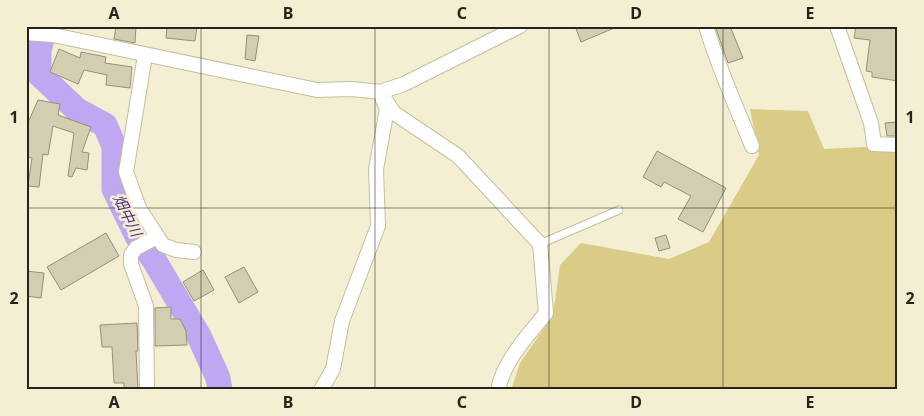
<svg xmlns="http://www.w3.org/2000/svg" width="924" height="416" viewBox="0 0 924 416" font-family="'Noto Sans','Noto Sans JP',sans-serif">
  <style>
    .green { fill: #dacc87 }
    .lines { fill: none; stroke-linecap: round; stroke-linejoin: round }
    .river { stroke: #c0a7f1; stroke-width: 25 }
    .building { fill: #d3ceb1; stroke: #969176 }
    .lane-casing { stroke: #c4bfa3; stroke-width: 9 }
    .street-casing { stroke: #c4bfa3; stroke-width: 16 }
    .lane { stroke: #fff; stroke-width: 7 }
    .street { stroke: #fff; stroke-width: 14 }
    .grid { fill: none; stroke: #27251a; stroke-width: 1; stroke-opacity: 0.55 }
    .labels { text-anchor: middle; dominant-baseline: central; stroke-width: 5; stroke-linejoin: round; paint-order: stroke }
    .water-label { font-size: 15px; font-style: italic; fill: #522d82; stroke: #f4eed2 }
    .neatline { fill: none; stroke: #27251a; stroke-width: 2 }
    .grid-label { font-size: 16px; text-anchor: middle; font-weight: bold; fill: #27251a }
  </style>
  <rect width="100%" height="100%" fill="#f4eed2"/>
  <!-- green -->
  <path class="green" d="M750,109L808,111L824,149L864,147L898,151V390H511L520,363L553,315L560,265L581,243L669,259L709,242L759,155Z"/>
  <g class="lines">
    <!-- river -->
    <path class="river" d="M45,26L39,51V74L77,110L105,125L114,146V189L137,236L154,260L199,336L218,378L220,390"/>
  </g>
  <!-- building -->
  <g class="building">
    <path d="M116,26H136L135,43L114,39Z"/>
    <path d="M167,26H197L195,41L166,38Z"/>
    <path d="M575,26H619L581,42Z"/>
    <path d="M715,26H730L743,58L728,63Z"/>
    <path d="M856,26H898V81L872,77V72L866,71L870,40L854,38Z"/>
    <path d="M247,35L259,36L255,61L245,59Z"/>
    <path d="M59,49L80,58L81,52L106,57L105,63L132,67L130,88L106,85L107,75L84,70L78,84L50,72Z"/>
    <path d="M38,100L60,104L58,115L91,127L82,152L89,153L87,170L76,168L72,177L68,176L74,133L53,126L48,155L43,154L39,187L28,186L32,158L26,157V127Z"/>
    <path d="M898,122V136H887L885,123Z"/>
    <path d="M657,151L726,188L703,232L678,219L691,196L664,182L661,187L643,177Z"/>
    <path d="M106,233L119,256L61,290L47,267Z"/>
    <path d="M666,235L670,248L659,251L655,238Z"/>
    <path d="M244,267L258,292L239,303L225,277Z"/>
    <path d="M203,270L214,290L194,301L183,282Z"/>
    <path d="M26,271L44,273L41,298L26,296Z"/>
    <path d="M171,307V319H180L186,331L187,345L155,346V308Z"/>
    <path d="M137,323L138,351H136L138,390H124V383H114L112,347H102L100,325Z"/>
  </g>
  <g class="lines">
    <defs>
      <path id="lane" d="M540,244L619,210"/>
      <g id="street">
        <path d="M706,26C718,67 736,106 752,146"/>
        <path d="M837,26L871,123L874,144L898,145"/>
        <path d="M26,33L53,35L317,90L352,89L380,92L404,84L520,26"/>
        <path d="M145,55L126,172L139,208L163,245L176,250L194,252"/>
        <path d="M380,92L394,113L458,156L540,244L546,313C527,337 504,360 498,390"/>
        <path d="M147,390L146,306L131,264V255L136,248L157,237"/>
        <path d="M321,390L333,369L342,321L378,226L376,169L387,109L383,100"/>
      </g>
    </defs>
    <!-- lane casing -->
    <use href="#lane" class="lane-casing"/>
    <!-- street casing -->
    <use href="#street" class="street-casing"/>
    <!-- lane -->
    <use href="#lane" class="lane"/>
    <!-- street -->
    <use href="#street" class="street"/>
  </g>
  <!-- grid -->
  <path class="grid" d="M201,26V390M375,26V390M549,26V390M723,26V390M26,208H898"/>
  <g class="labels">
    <!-- water labels -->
    <g class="water-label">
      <text transform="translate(128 215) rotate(64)">畑中川</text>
    </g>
  </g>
  <!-- border -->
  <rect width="924" height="416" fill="none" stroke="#f4eed2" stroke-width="55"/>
  <rect x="28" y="28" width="868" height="360" class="neatline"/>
  <g class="grid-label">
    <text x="114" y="19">A</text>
    <text x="288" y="19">B</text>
    <text x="462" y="19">C</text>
    <text x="636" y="19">D</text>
    <text x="810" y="19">E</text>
    <text x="14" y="123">1</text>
    <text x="910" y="123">1</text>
    <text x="14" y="304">2</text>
    <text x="910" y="304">2</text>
    <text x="114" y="408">A</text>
    <text x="288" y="408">B</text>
    <text x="462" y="408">C</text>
    <text x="636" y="408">D</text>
    <text x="810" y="408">E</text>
  </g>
</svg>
